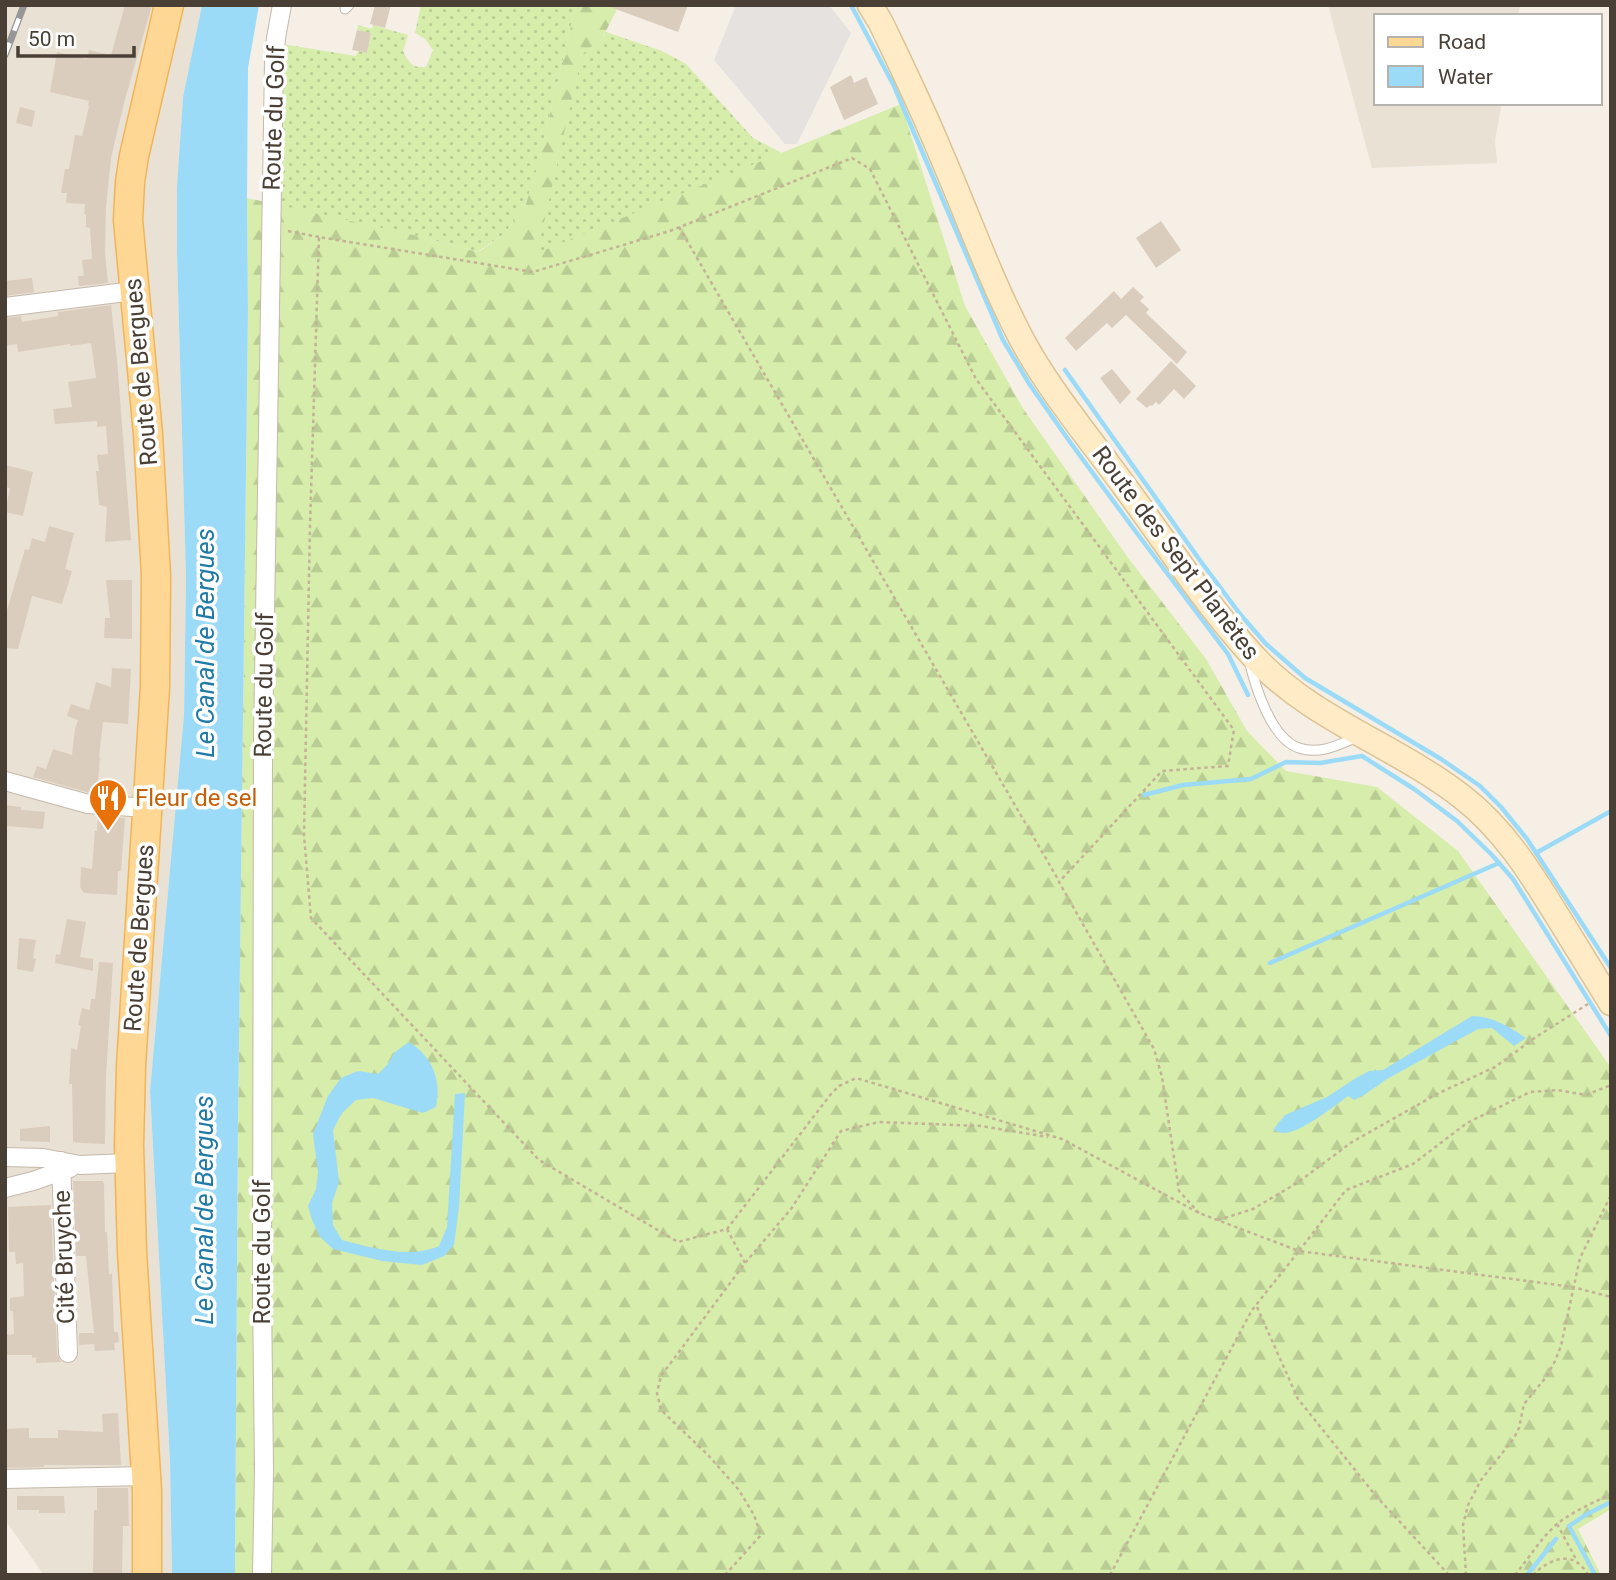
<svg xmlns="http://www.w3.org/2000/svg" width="1616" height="1580" viewBox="0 0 1616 1580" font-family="Roboto,sans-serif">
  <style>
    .residential { fill: #e9e1d4 }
    .grass { fill: url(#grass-dots) }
    .forest { fill: url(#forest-firs) }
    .parking { fill: #e5e2df }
    .water { fill: #9cdbf8 }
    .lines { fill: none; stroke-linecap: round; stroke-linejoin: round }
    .stream { stroke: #9cdbf8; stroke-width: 4.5 }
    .building { fill: #dbcdbd }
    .service-casing { stroke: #c5b9ab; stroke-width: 11 }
    .minor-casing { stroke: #c5b9ab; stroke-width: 20 }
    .secondary-casing { stroke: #ddc393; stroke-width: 27 }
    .primary-casing { stroke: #f0b559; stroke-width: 31 }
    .path { stroke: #c5b197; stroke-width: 2.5; stroke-dasharray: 3.5 3.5; stroke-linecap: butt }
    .service { stroke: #fff; stroke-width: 9 }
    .minor { stroke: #fff; stroke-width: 18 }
    .secondary { stroke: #ffecc6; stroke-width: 24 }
    .primary { stroke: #ffd795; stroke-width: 28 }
    .rail-casing { stroke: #979797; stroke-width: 7 }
    .rail { stroke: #fff; stroke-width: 4.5; stroke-dasharray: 13; stroke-linecap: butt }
    .labels { text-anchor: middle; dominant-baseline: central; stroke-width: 7; stroke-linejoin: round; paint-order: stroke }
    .street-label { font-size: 24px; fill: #493f35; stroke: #fff }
    .food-label { font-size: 24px; fill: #c56008; stroke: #fff; text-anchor: start }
    .water-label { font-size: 26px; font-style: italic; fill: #1f7aa7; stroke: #fff }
  </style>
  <defs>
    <pattern id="grass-dots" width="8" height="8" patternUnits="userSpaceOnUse" patternTransform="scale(1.75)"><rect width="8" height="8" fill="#d6edab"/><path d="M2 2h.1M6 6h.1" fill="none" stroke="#b9cc94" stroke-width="1.8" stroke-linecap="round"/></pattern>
    <pattern id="forest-firs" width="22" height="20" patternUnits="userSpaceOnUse" patternTransform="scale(1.75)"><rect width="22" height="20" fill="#d6edab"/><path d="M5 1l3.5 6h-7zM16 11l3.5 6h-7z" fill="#b9cc94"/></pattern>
  </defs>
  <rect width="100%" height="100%" fill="#f5efe6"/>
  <!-- residential -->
  <g class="residential">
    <path d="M5,5H202L183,97L177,187V253L186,578L184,715L150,1091L170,1461L172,1575H44L5,1520Z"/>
    <path d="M1328,5H1520L1518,16H1376V103H1502L1495,140L1497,163L1372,168Z"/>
  </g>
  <!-- grass -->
  <g class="grass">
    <path d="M421,5H576L537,168L525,207L504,234L477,252L418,236L280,206L282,44L356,56L358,51L367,53L371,34L357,30L358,25L372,29L373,25L408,35L403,51C409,63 412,68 426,67L433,50L425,39L415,33Z"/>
    <path d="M606,32L662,51L686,64L753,138L782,153L536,254L582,54L601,41Z"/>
  </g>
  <!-- forest -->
  <path class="forest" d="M576,5H619L601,41L582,54L537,253L901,104L965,306L1024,410L1129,559L1206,659L1247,731L1286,771L1377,787L1458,851L1609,1065L1611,1070V1509L1578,1529L1601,1575H235L238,1123L248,312L247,198L418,236L477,252L480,251L504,234L525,207L537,168Z"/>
  <!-- parking -->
  <path class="parking" d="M736,5H829L851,33L797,144H785L714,60Z"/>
  <!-- water -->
  <g class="water">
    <path d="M202,5H259L248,68L247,198L248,312L238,1123L235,1575H172L170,1461L150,1091L184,715L186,578L177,253V187L183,97Z"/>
    <path d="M1472,1016C1492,1016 1510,1027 1526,1038L1514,1046L1492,1028L1478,1029L1387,1079L1364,1095L1354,1100L1348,1096C1335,1106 1300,1133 1284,1133C1280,1133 1277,1131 1273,1130L1285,1115L1327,1097L1356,1078L1369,1071L1383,1070Z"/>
    <path d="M409,1042C432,1056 442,1081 436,1107L423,1113L373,1098L356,1100L342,1113L333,1130L339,1182L332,1203L333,1225L342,1240C373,1248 409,1259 439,1246L447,1227L455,1094L465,1093L459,1207L454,1245L444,1256L422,1265L382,1261L333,1249L320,1237L312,1220L308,1206L316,1189L318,1173L313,1134L328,1096L341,1078L358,1071L378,1074L387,1065L395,1052Z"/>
  </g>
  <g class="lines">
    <!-- stream -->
    <g class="stream">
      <path d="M851,5L894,86L1003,340L1030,385L1070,442L1136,532L1228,654L1248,695"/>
      <path d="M1065,370L1199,559L1240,614L1266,644L1305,678L1441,759L1480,786L1501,807L1527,839L1611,968"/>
      <path d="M1144,795L1183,785L1251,779L1286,762L1320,763L1362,756L1414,789L1457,821L1492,855L1513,879L1611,1036"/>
      <path d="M1536,853L1611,811"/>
      <path d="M1270,963L1499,863"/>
      <path d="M1527,1575L1556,1539"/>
      <path d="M1595,1575L1569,1526L1587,1514L1611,1502"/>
    </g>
  </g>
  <!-- building -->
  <g class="building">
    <path d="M125,5H152L124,103L111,158L106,207L105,252L108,283L79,286L78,276H84L82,260L92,259L90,228L86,227V214H84L85,204L66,203L67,193H61L65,169H69L75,135L82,136L89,106H88L89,101L50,92L57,52L87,59L89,50L111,55Z"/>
    <path d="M375,5H391L385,28L370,24Z"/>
    <path d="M610,5H688L678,32L610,7Z"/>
    <path d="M357,30L371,33L367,53L352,50Z"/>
    <path d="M851,75L854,83L866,77L878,104L844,120L830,87Z"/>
    <path d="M20,107L35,111L32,127L16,123Z"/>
    <path d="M1161,221L1181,250L1156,268L1136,238Z"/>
    <path d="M32,278L34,292L5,296V281Z"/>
    <path d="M1133,287L1144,297L1140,301L1149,309L1146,313L1187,352L1177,364L1126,315L1112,328L1107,323L1076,351L1065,338L1114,291L1121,299Z"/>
    <path d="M111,305L117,360L131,540L105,542L107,507L99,505L96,471H99L97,455L108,454L106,426L97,427V421L55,424L53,409L72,407L68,382L96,378L91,343L70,346V344L18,352L17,344L5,346V318L21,316L22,322L58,316V312Z"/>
    <path d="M1171,361L1196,386L1184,399L1174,389L1159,405L1156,402L1152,406L1150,405L1147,408L1136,399Z"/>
    <path d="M1112,369L1131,392L1120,404L1100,378Z"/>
    <path d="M5,465L33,472L23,516L5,512L10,488L5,487Z"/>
    <path d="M49,526L74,533L65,569L72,571L62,604L32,596L18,649L5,648V617L25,549L29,550L32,538L45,542Z"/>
    <path d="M106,580H132V639L104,638L105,618H110Z"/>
    <path d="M112,668L131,669L128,724L103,722L99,757H100L97,793H90L33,777L37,766L46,769L53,749L72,755L75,729L78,720L67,716L71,704L89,710L96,682L111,687Z"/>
    <path d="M5,805L21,807V810L45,812L43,829L5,826Z"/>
    <path d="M98,816L125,818L121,871H118L117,895L84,893L80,887L81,867L92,869L95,831H97Z"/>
    <path d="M67,919L86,922L80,957L93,959V971L55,963L56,954L60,955Z"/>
    <path d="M19,938L36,940L33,958L36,959L33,972L17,969Z"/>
    <path d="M99,962L113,963L106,1077L105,1144L81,1143L73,1142V1138L72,1084H69L71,1048L77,1050L81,1026L78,1025L82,1008L90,1010L91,999H95Z"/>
    <path d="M50,1126V1142L20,1141V1129Z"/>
    <path d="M73,1181H103L104,1184L105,1232H107L109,1274H112L114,1332H118L119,1342L114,1343L115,1350L95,1351L94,1344L79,1345V1333H94L86,1256H76Z"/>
    <path d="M51,1205L57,1353L61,1362L36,1363V1357L32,1358V1355H6V1335L14,1334L13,1311H10V1298L24,1296L23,1263L16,1264L15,1252H9L8,1207Z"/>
    <path d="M118,1413L121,1465H44V1467L5,1468V1429L29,1428V1438H58V1430L103,1432L102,1414Z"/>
    <path d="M97,1488H128L129,1526H123L122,1575H93L94,1510H97Z"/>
    <path d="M17,1496H64L65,1513H39V1510H17Z"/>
  </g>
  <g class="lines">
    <defs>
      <g id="service">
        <path d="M345,9L349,5"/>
        <path d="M1249,660C1255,686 1271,739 1299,748C1319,755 1339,745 1357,737"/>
      </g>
      <g id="minor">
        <path d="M5,307L134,291"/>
        <path d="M5,781L88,804L147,808"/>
        <path d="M5,1157L43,1158L80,1165L129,1163"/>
        <path d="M61,1161L68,1353"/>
        <path d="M5,1188L33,1181L70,1168"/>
        <path d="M5,1479L146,1476"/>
        <path d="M262,1575L264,1470L262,1293L263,739L274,62L276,38L282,5"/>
      </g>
      <path id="secondary" d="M870,5L881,23C902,67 923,110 941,154C968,216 990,279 1021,338C1048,389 1091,440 1125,487C1167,544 1206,605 1254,657C1311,719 1395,745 1461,796C1503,828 1531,873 1558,917C1576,946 1593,974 1611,1003"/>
      <path id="primary" d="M147,1575V1491L132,1252L129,1145L131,1066L155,687L156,576L148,434L128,220L130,182L134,156L169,5"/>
    </defs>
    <!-- service casing -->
    <use href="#service" class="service-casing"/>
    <!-- minor casing -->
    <use href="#minor" class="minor-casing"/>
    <!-- secondary casing -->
    <use href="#secondary" class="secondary-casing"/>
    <!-- primary casing -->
    <use href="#primary" class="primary-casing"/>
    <!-- path -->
    <g class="path">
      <path d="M679,227L1059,881"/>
      <path d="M288,231L319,237"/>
      <path d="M1199,1213L1179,1191L1162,1077L1154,1049L1059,882L1162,771L1228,766L1234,730L976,379L870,169L852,158L670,231L533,272L319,237L310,525L304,835L311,918L539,1160L678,1242L727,1229L831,1094L839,1086L856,1078L1062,1139L1199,1213L1299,1251L1346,1190L1413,1164L1467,1123L1530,1092L1557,1090L1586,1095L1611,1085"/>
      <path d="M1218,1220L1253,1209L1297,1183L1352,1142L1437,1094L1495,1067L1536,1037L1588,1004"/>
      <path d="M727,1229L745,1263"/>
      <path d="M1257,1307L1298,1399L1376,1496L1449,1575"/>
      <path d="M1557,1524L1577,1561"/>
      <path d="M725,1575L761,1535L754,1515L739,1490L708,1455L661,1410L657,1393L661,1376L745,1263L791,1209L841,1131L879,1122L981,1126L1048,1137"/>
      <path d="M1110,1575L1252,1310L1299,1251L1573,1287L1611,1297"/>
      <path d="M1466,1575L1463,1525L1468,1505L1481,1480L1514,1438L1519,1428L1524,1404L1547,1376L1555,1361L1561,1346L1580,1258L1611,1195"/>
      <path d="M1515,1575C1529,1558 1541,1538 1557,1524C1573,1511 1593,1503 1611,1494"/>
      <path d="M1533,1575C1550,1558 1574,1549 1588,1575"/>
    </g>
    <!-- service -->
    <use href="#service" class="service"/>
    <!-- minor -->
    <use href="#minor" class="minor"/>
    <!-- secondary -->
    <use href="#secondary" class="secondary"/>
    <!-- primary -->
    <use href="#primary" class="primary"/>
    <defs>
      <path id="rail" d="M5,55L24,5"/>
    </defs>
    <!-- rail casing -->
    <use href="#rail" class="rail-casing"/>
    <!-- rail -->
    <use href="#rail" class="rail"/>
  </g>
  <!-- icons -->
  <defs>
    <symbol id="restaurant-pin" viewBox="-11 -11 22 30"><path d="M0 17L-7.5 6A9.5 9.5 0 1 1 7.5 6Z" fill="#e8710a" stroke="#fff"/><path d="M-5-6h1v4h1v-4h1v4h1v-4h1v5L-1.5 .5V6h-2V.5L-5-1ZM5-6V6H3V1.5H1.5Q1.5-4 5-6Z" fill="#fff"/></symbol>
  </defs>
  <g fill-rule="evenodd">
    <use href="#restaurant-pin" x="86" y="776" width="44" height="60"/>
  </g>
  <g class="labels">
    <!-- street labels -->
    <g class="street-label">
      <text transform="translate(274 118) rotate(-88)">Route du Golf</text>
      <text transform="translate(141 372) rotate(-95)">Route de Bergues</text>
      <text transform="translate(1176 553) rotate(53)">Route des Sept Planètes</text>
      <text transform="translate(264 685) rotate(-89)">Route du Golf</text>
      <text transform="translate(139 938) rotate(-86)">Route de Bergues</text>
      <text transform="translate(262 1252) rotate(-90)">Route du Golf</text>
      <text transform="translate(64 1257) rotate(-92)">Cité Bruyche</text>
    </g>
    <!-- food labels -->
    <g class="food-label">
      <text x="135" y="798">Fleur de sel</text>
    </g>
    <!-- water labels -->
    <g class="water-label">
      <text transform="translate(205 643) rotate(-90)">Le Canal de Bergues</text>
      <text transform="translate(204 1210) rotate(-90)">Le Canal de Bergues</text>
    </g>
  </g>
  <!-- border -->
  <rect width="1616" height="1580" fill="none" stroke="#493f35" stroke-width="14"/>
  <!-- legend -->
  <rect x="1374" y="14" width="228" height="91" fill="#ffffff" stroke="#b6b2ae" stroke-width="2"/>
  <rect x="1388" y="37" width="35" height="10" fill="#ffd795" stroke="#b6b2ae" stroke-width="2"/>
  <text x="1438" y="49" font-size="21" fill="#493f35">Road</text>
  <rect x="1388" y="66" width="35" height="21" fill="#9cdbf8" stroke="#b6b2ae" stroke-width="2"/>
  <text x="1438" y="84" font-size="21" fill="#493f35">Water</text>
  <!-- scale -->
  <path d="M18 46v10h116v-10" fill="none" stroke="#493f35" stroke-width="3.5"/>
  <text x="28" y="46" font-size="21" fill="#493f35" stroke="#ffffff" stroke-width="5" paint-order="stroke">50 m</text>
</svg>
